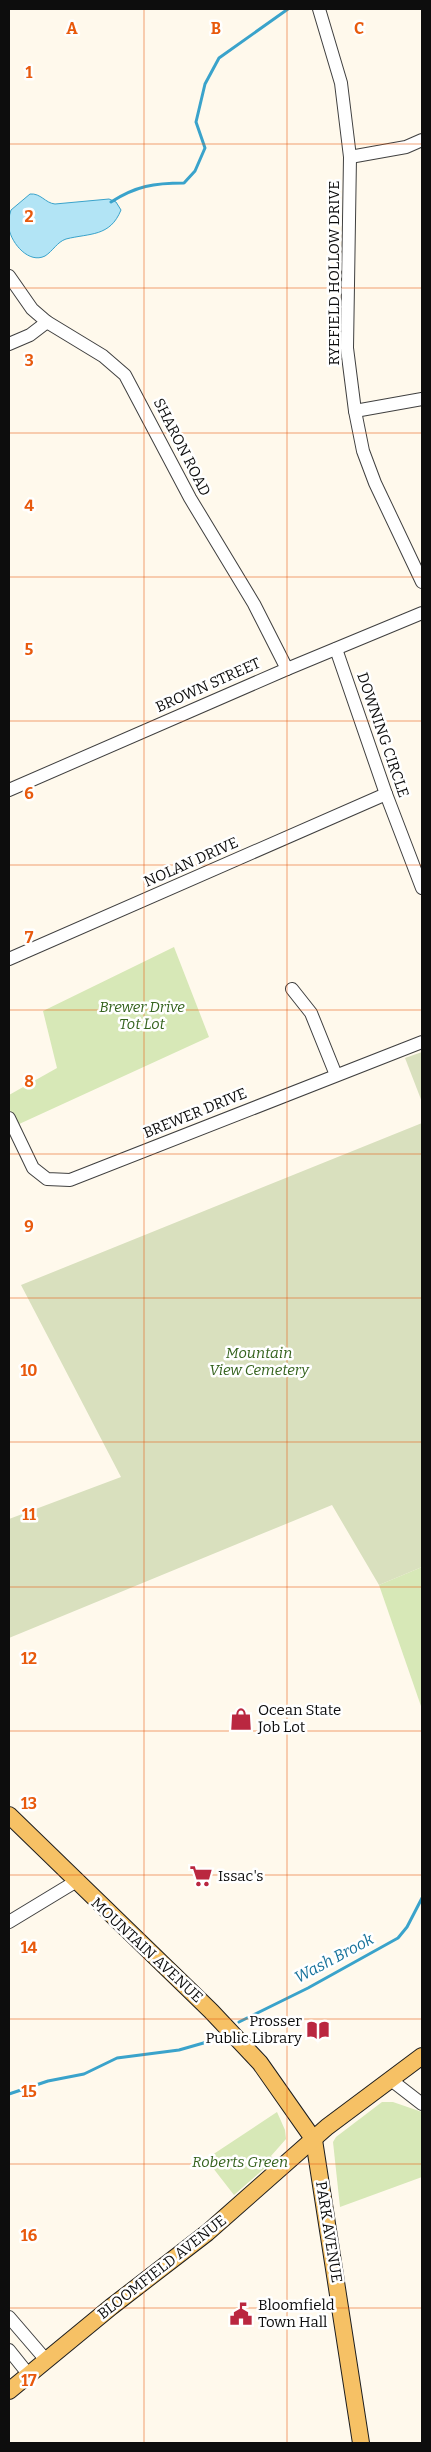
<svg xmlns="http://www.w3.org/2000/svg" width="431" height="2452" viewBox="0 0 431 2452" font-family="Bitter,serif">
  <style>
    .green { fill: #d7e8b7 }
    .cemetery { fill: #d9e0be }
    .water { fill: #b2e4f5; stroke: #3aa3cb }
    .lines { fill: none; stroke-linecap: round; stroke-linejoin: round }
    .stream { stroke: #3aa3cb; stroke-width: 3 }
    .minor-casing { stroke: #404040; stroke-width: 14 }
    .major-casing { stroke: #1e1e1e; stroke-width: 18 }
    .minor { stroke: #fff; stroke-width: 12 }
    .major { stroke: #f6c165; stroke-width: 16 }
    .grid { fill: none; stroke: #e8590c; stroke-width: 1; stroke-opacity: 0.55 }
    .labels { text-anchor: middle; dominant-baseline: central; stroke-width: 5; stroke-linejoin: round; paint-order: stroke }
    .street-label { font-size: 15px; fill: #0d0d0d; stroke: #fff }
    .park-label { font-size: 15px; font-style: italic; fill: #35631e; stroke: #fff }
    .poi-label { font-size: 15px; fill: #0d0d0d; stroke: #fff; text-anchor: start }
    .water-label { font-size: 16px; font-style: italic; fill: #18739c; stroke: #fff }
    .grid-label { font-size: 16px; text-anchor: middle; font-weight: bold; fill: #e8590c; stroke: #fff; stroke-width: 5; stroke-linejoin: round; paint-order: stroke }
  </style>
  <rect width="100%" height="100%" fill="#fff9ec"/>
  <!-- green -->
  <g class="green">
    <path d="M174,947L209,1037L17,1125L9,1108V1095L57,1068L43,1011Z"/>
    <path d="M422,1567V1709L379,1585Z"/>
    <path d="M382,2102H393L422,2112V2177L340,2207L333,2142L336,2137Z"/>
    <path d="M277,2112L285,2130L286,2139L271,2156L274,2160L234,2195L206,2159Z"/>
  </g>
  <!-- cemetery -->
  <g class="cemetery">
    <path d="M422,1052V1102L405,1058Z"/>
    <path d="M422,1123V1567L379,1585L332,1505L9,1638V1519L121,1477L21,1285Z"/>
  </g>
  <!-- water -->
  <path class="water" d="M30,194C41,193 45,203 55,204L109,199L116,202L121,210C110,237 90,233 66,239C57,242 53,251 45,256C29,264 12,244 9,229C8,223 9,216 11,210Z"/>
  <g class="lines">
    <!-- stream -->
    <g class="stream">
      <path d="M111,202C136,186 154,183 184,183L195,171L205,148L196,122L205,84L219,58L288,9"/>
      <path d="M239,2022L308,1988L398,1938L407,1927L422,1898"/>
      <path d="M9,2094L48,2081L84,2074L117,2058L179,2050L207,2042L217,2037"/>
    </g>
    <defs>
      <g id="minor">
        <path d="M319,9L341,83L350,157L347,348L355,411L363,451L375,483L422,582"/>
        <path d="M350,157L406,147L422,140"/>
        <path d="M9,276L32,309L47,322L103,356L125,375L190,498L254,604L287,669"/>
        <path d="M9,344L30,335L47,322"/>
        <path d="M355,411L422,399"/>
        <path d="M336,649L386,794L422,888"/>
        <path d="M9,790L287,669L422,613"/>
        <path d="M9,959L386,794"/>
        <path d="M292,989L311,1013L336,1075"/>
        <path d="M9,1118L33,1168L47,1179L70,1180L422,1042"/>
        <path d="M9,1922L75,1882"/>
        <path d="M391,2080L422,2104"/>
        <path d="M9,2317L46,2360"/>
        <path d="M9,2350L29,2375"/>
      </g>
      <g id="major">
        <path d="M9,1815L211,2011L260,2063L314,2140L361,2443"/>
        <path d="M9,2391L111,2307L207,2233L327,2127L422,2056"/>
      </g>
    </defs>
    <!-- minor casing -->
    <use href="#minor" class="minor-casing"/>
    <!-- major casing -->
    <use href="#major" class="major-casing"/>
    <!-- minor -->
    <use href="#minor" class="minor"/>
    <!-- major -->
    <use href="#major" class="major"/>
  </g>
  <!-- grid -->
  <path class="grid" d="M144,9V2443M287,9V2443M9,144H422M9,288H422M9,433H422M9,577H422M9,721H422M9,865H422M9,1010H422M9,1154H422M9,1298H422M9,1442H422M9,1587H422M9,1731H422M9,1875H422M9,2019H422M9,2164H422M9,2308H422"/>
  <!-- icons -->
  <defs>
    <symbol id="shop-bare" viewBox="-9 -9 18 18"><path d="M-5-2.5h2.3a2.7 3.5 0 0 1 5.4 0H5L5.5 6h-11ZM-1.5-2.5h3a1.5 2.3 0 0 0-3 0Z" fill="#ba2740" stroke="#fff" stroke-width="2.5" paint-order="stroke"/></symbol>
    <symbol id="supermarket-bare" viewBox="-9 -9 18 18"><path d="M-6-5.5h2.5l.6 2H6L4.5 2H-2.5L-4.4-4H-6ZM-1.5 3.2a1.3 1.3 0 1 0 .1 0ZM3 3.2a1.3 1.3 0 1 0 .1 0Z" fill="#ba2740" stroke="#fff" stroke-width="2.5" paint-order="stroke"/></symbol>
    <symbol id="library-bare" viewBox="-9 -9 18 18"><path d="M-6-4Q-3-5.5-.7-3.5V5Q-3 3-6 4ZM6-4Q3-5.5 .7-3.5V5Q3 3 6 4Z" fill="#ba2740" stroke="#fff" stroke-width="2.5" paint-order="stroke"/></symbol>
    <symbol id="civic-bare" viewBox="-9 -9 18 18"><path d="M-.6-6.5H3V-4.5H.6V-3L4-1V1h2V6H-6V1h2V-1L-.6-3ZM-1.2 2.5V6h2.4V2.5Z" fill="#ba2740" stroke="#fff" stroke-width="2.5" paint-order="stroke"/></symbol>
  </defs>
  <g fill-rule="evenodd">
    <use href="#shop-bare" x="225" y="1703" width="32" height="32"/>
    <use href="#supermarket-bare" x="185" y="1860" width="32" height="32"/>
    <use href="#library-bare" x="302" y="2014" width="32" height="32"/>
    <use href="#civic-bare" x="225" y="2298" width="32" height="32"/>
  </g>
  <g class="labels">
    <!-- street labels -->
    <g class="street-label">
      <text transform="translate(334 273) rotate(-90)">RYEFIELD HOLLOW DRIVE</text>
      <text transform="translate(182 447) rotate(63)">SHARON ROAD</text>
      <text transform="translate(208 685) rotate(-24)">BROWN STREET</text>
      <text transform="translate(383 735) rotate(71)">DOWNING CIRCLE</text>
      <text transform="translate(191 862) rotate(-24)">NOLAN DRIVE</text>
      <text transform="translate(195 1113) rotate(-22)">BREWER DRIVE</text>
      <text transform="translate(147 1950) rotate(43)">MOUNTAIN AVENUE</text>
      <text transform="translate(329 2232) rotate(81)">PARK AVENUE</text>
      <text transform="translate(162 2267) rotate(-38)">BLOOMFIELD AVENUE</text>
    </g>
    <!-- park labels -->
    <g class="park-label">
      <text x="142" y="1007">Brewer Drive<tspan x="142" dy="17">Tot Lot</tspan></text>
      <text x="259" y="1353">Mountain<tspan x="259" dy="17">View Cemetery</tspan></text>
      <text x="240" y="2162">Roberts Green</text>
    </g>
    <!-- poi labels -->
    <g class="poi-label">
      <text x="258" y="1710">Ocean State<tspan x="258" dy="17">Job Lot</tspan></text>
      <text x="218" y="1876">Issac's</text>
      <text x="302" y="2021" text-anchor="end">Prosser<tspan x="302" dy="17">Public Library</tspan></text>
      <text x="258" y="2305">Bloomfield<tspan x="258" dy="17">Town Hall</tspan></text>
    </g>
    <!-- water labels -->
    <g class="water-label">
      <text transform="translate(334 1958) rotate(-28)">Wash Brook</text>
    </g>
  </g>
  <g class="grid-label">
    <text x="72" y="34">A</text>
    <text x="216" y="34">B</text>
    <text x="359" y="34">C</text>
    <text x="29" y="78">1</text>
    <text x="29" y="222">2</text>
    <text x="29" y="366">3</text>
    <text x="29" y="511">4</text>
    <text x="29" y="655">5</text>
    <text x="29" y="799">6</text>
    <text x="29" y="943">7</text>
    <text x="29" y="1087">8</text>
    <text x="29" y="1232">9</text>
    <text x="29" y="1376">10</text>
    <text x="29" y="1520">11</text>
    <text x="29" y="1664">12</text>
    <text x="29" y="1809">13</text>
    <text x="29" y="1953">14</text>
    <text x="29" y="2097">15</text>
    <text x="29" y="2241">16</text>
    <text x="29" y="2386">17</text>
  </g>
  <!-- border -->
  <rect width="431" height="2452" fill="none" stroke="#0d0d0d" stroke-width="20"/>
</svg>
